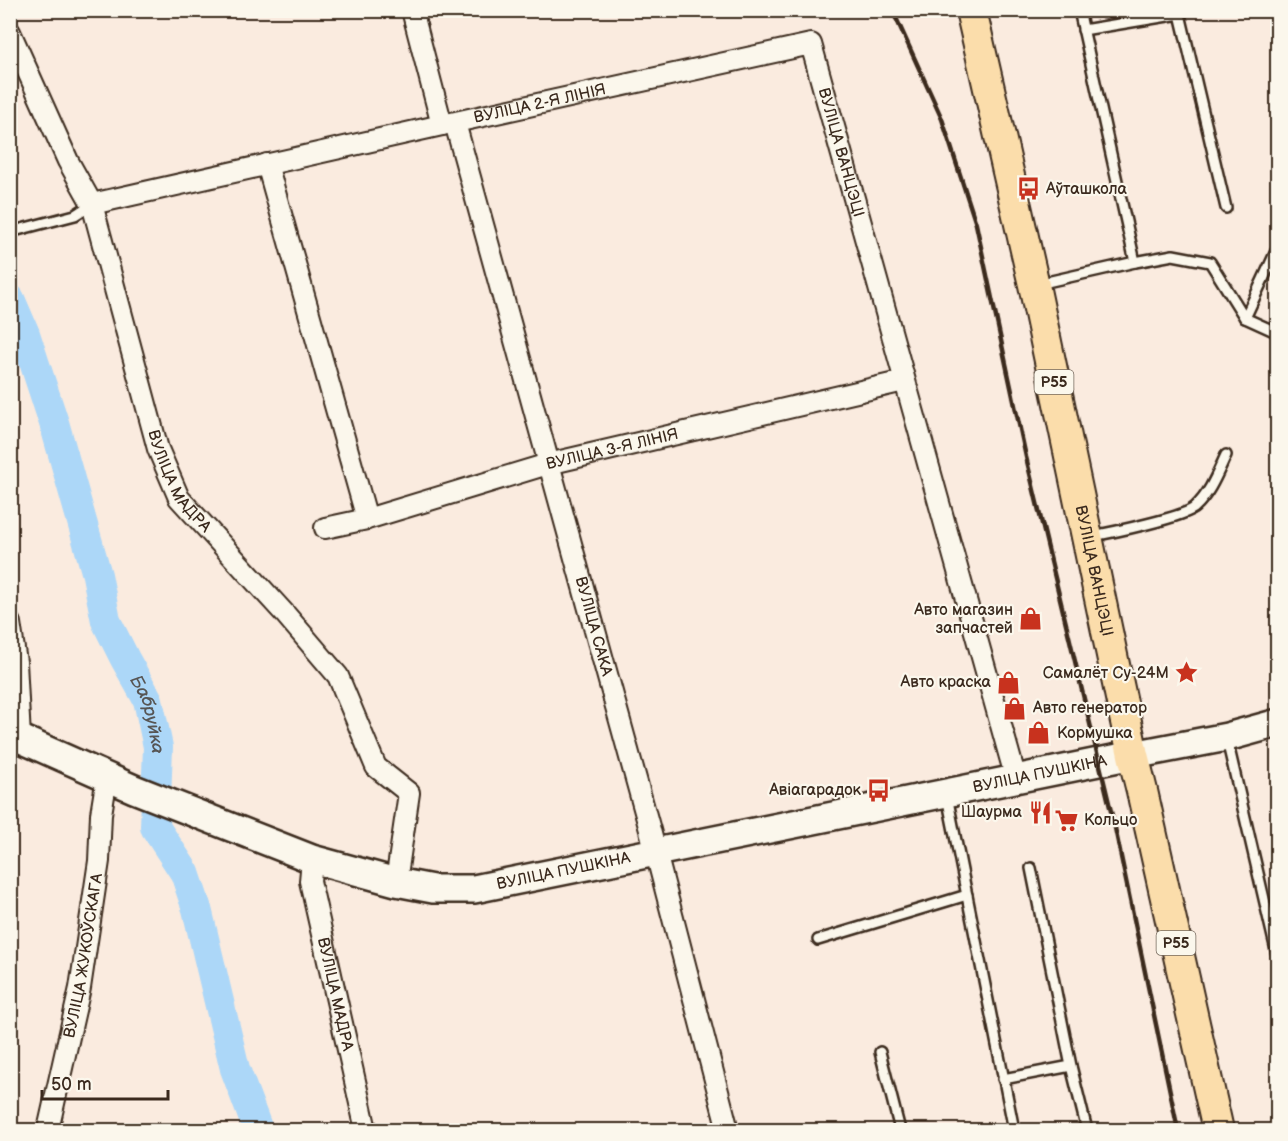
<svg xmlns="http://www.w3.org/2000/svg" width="1288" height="1141" viewBox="0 0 1288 1141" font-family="'Balsamiq Sans',sans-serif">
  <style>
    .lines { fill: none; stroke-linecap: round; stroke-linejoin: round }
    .river { stroke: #acd7f8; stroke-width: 30 }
    .lane-casing { stroke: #3b2a1e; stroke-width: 14 }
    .street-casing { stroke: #3b2a1e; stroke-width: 24 }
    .secondary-casing { stroke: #3b2a1e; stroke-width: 32 }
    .primary-casing { stroke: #3b2a1e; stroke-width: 34 }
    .lane { stroke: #fbf7ec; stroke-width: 9 }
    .street { stroke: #fbf7ec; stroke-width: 20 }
    .secondary { stroke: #fbf7ec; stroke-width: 27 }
    .primary { stroke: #fbddab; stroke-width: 30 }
    .rail { stroke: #3b2a1e; stroke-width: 4.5 }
    .labels { text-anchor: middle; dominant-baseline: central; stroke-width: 4.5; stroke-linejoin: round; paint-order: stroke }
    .shield { fill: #fbf7ec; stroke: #75685c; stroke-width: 1.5 }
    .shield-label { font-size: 15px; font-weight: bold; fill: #3b2a1e }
    .street-label { font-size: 16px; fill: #3b2a1e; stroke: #fbf7ec }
    .poi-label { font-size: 16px; fill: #3b2a1e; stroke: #fbf7ec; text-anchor: end }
    .water-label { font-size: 18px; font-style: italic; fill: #575554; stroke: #fbf7ec }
  </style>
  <rect width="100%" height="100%" fill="#faebdf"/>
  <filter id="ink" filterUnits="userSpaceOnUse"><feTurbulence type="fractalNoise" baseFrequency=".0167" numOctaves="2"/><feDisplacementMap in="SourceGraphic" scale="12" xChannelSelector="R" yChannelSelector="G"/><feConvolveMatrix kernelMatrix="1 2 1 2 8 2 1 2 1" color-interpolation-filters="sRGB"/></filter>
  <g filter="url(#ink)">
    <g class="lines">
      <!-- river -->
      <path class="river" id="s1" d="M10,299L25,334L55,426L97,575L106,621L125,659L148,700L158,747L155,827L185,873L197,909L235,1069L258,1130"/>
      <defs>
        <g id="lane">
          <path d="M1083,30L1180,14L1226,208"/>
          <path d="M10,232L75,215L92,204"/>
          <path d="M1135,262L1173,255L1210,262L1245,318L1278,333"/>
          <path d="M1038,284L1135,262L1079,10"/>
          <path d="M1245,318L1278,247"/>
          <path d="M1092,536C1109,533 1186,517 1195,507C1210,493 1217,474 1226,455"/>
          <path d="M1227,740L1278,959"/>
          <path d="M947,796L1014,1130"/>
          <path d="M818,940L967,895"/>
          <path d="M880,1052L900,1130"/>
          <path d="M1071,1066L1087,1130"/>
          <path d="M1003,1079L1071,1066L1031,868"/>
        </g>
        <g id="street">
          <path d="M412,10L442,125"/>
          <path id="s2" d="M10,32L68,161L92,204L158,449L179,498L286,615L338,676L376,767L409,793L396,882"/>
          <path id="s3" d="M455,123L650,830L728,1130"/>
          <path d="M267,164L367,519"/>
          <path id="s4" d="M92,204L442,125L811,44L1016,779"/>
          <path id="s5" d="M325,528L367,519L548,464L904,381"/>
          <path d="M10,623L16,662L20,738"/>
          <path id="s6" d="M312,859L310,881L366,1130"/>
          <path id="s7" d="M48,1130L80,988L99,861L101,814L107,777"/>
        </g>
        <g id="secondary">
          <path id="s8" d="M10,734L134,789L312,859L396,882L433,889H474L1133,755L1227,737L1278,723"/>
        </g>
        <g id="primary">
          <path id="s9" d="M971,10L1034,285L1133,755L1142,791L1218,1130"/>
        </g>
      </defs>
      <!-- lane casing -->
      <use href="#lane" class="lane-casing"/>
      <!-- street casing -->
      <use href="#street" class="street-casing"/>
      <!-- secondary casing -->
      <use href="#secondary" class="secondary-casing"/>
      <!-- primary casing -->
      <use href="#primary" class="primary-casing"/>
      <!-- lane -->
      <use href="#lane" class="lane"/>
      <!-- street -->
      <use href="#street" class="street"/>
      <!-- secondary -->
      <use href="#secondary" class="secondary"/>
      <!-- primary -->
      <use href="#primary" class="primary"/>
      <!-- rail -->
      <path class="rail" d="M891,10L897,20L942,119L976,224L1026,457L1115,828L1178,1130"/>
    </g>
  </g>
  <!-- icons -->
  <defs>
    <symbol id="bus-bare" viewBox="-9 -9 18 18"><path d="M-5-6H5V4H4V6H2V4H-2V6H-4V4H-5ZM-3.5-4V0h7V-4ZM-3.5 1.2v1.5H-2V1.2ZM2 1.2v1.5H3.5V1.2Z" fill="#c8321e" stroke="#fbf7ec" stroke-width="2.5" paint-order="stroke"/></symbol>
    <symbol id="shop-bare" viewBox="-9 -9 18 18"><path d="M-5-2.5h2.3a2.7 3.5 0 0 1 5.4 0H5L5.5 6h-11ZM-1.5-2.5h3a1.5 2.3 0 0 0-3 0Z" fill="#c8321e" stroke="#fbf7ec" stroke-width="2.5" paint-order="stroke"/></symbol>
    <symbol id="sight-bare" viewBox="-9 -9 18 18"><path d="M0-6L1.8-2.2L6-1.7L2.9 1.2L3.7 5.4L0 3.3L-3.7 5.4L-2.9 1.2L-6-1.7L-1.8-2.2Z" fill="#c8321e" stroke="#fbf7ec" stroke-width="2.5" paint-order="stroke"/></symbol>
    <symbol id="restaurant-bare" viewBox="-9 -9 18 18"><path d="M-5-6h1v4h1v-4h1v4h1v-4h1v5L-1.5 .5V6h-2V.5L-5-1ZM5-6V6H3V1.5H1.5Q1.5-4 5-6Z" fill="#c8321e" stroke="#fbf7ec" stroke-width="2.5" paint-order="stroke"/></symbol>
    <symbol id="supermarket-bare" viewBox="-9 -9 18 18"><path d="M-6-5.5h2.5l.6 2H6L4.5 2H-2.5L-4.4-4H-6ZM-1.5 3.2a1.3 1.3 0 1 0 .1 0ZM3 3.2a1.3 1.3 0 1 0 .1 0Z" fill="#c8321e" stroke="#fbf7ec" stroke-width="2.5" paint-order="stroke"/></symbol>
  </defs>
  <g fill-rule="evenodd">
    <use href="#bus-bare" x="1012" y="172" width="33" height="33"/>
    <use href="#shop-bare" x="1014" y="602" width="33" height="33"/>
    <use href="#sight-bare" x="1170" y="656" width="33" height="33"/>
    <use href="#shop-bare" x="992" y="666" width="33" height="33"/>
    <use href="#shop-bare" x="998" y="692" width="33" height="33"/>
    <use href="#shop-bare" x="1022" y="716" width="33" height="33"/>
    <use href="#bus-bare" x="862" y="774" width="33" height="33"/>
    <use href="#restaurant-bare" x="1024" y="796" width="33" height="33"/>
    <use href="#supermarket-bare" x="1050" y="804" width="33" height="33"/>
  </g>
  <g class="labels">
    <!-- shield labels -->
    <g class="shield">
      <rect x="1034.5" y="370" width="39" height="24" rx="4.5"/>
      <rect x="1156.5" y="931" width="39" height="24" rx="4.5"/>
    </g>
    <g class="shield-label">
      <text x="1054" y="382">Р55</text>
      <text x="1176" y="943">Р55</text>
    </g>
    <!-- street labels -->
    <g class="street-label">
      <text stroke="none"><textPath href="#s4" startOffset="459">ВУЛІЦА 2-Я ЛІНІЯ</textPath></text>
      <text stroke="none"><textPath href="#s4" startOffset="849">ВУЛІЦА ВАНЦЭЦІ</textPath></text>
      <text stroke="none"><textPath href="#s5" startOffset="298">ВУЛІЦА 3-Я ЛІНІЯ</textPath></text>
      <text stroke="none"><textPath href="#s2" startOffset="483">ВУЛІЦА МАДРА</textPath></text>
      <text stroke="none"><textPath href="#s9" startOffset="574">ВУЛІЦА ВАНЦЭЦІ</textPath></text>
      <text stroke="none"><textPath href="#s3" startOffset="522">ВУЛІЦА САКА</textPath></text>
      <text stroke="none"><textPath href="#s8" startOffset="1070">ВУЛІЦА ПУШКІНА</textPath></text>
      <text stroke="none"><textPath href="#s8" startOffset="584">ВУЛІЦА ПУШКІНА</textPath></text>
      <text stroke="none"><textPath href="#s7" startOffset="178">ВУЛІЦА ЖУКОЎСКАГА</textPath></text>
      <text stroke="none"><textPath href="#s6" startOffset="138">ВУЛІЦА МАДРА</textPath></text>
    </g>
    <!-- poi labels -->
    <g class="poi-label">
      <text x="1046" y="189" text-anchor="start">Аўташкола</text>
      <text x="1013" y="610">Авто магазин<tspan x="1013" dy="18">запчастей</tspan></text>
      <text x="1169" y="673">Самалёт Су-24М</text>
      <text x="991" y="682">Авто краска</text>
      <text x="1033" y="708" text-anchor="start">Авто генератор</text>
      <text x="1057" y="733" text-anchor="start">Кормушка</text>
      <text x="861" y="790">Авіагарадок</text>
      <text x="1022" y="812">Шаурма</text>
      <text x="1084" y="820" text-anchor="start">Кольцо</text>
    </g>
    <!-- water labels -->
    <g class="water-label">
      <text stroke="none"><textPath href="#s1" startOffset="440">Бабруйка</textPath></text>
    </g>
  </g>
  <!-- margin -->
  <rect width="1288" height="1141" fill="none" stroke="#fbf7ec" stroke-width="36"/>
  <rect x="18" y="18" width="1252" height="1105" fill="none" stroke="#3b2a1e" stroke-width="2" filter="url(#ink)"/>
  <!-- scale -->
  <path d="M42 1090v9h126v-9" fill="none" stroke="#3b2a1e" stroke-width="3"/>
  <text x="51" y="1090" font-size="18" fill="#3b2a1e" stroke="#fbf7ec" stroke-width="4.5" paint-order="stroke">50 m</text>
</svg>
